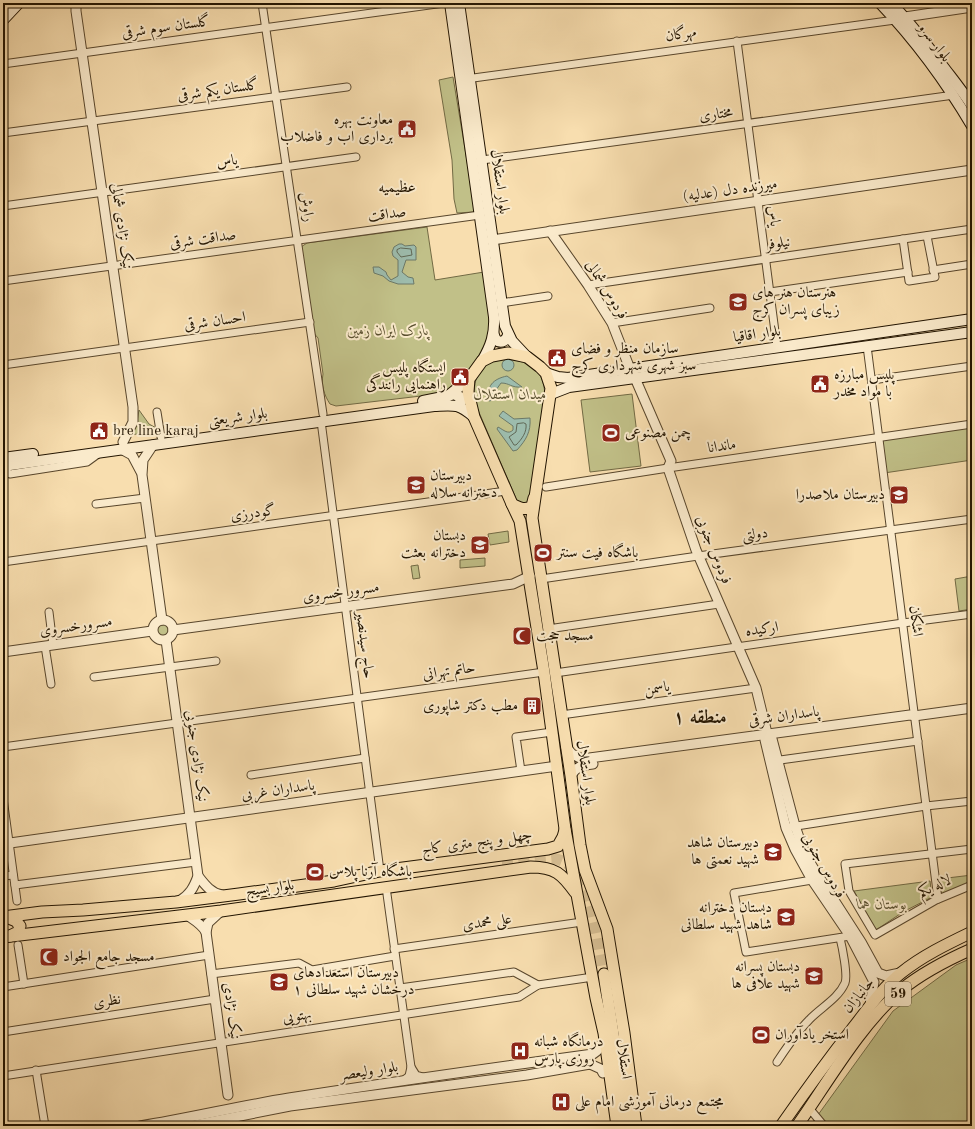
<svg xmlns="http://www.w3.org/2000/svg" width="975" height="1129" viewBox="0 0 975 1129" font-family="'Old Standard TT',Amiri,serif">
  <style>
    .green { fill: #c1c088; stroke: #726a44 }
    .water { fill: #9dbcad; stroke: #6c7968 }
    .lines { fill: none; stroke-linecap: round; stroke-linejoin: round }
    .shore { stroke: #606856; stroke-width: 1 }
    .primary-tunnel { stroke: #d8c095; stroke-width: 11; stroke-dasharray: 11 5.5; stroke-linecap: butt }
    .minor-casing { stroke: #58462c; stroke-width: 9 }
    .tertiary-casing { stroke: #58462c; stroke-width: 11 }
    .secondary-casing { stroke: #221400; stroke-width: 12 }
    .primary-casing { stroke: #221400; stroke-width: 13 }
    .trunk-casing { stroke: #221400; stroke-width: 13 }
    .minor { stroke: #faeacb; stroke-width: 7 }
    .tertiary { stroke: #faeacb; stroke-width: 9 }
    .secondary { stroke: #faeacb; stroke-width: 10 }
    .primary { stroke: #f8deaf; stroke-width: 11 }
    .trunk { stroke: #f8deaf; stroke-width: 11 }
    .labels { text-anchor: middle; dominant-baseline: central; stroke-width: 4; stroke-linejoin: round; paint-order: stroke }
    .shield { fill: #faeacb; stroke: #63543d; stroke-width: 1 }
    .shield-label { font-size: 14px; font-weight: bold; fill: #221400 }
    .street-label { font-size: 15px; fill: #221400; stroke: #faeacb }
    .poi-label { font-size: 15px; fill: #221400; stroke: #faeacb; text-anchor: start }
    .park-label { font-size: 15px; font-style: italic; fill: #5a5030; stroke: #faeacb }
    .neighbourhood-label { font-size: 16px; fill: #221400; stroke: #faeacb }
    .district-label { font-size: 19px; font-weight: bold; fill: #221400; stroke: #faeacb }
  </style>
  <rect width="100%" height="100%" fill="#f8deaf"/>
  <filter id="stains"><feTurbulence type="fractalNoise" baseFrequency=".005" numOctaves="4"/><feColorMatrix values="0 0 0 0 .2 0 0 0 0 .09 0 0 0 0 .02 0 0 0 .5 -.17"/></filter>
  <radialGradient id="worn" r=".72"><stop offset=".6" stop-color="#630" stop-opacity="0"/><stop offset="1" stop-color="#630" stop-opacity=".3"/></radialGradient>
  <!-- green -->
  <g class="green">
    <path d="M453,77L475,209L473,212L457,213L454,199L452,160L439,80Z"/>
    <path d="M427,227L435,280L484,272C486,286 488,299 489,312C490,317 492,323 491,328C487,353 462,385 438,394L336,406L330,404C324,395 321,385 323,374L318,338L312,331L301,247L307,243Z"/>
    <path d="M501,357C527,362 543,365 545,395L529,505L518,503L475,403C472,379 478,366 501,357Z"/>
    <path d="M632,394L641,466L590,472L581,400Z"/>
    <path d="M139,410L149,424L158,429V431L130,435L137,422Z"/>
    <path d="M972,424V460L884,473L879,437Z"/>
    <path d="M508,531L509,542L490,545L488,534Z"/>
    <path d="M485,558V566L460,568V560Z"/>
    <path d="M418,565L420,578L413,579L411,566Z"/>
    <path d="M972,576V609L959,611L955,579Z"/>
    <circle cx="163" cy="630" r="10"/>
    <path d="M972,875V884L942,896L939,879Z"/>
    <path d="M930,881L932,897L903,912L876,930L854,891Z"/>
    <path d="M972,958V1126H810L893,1011L956,965Z"/>
  </g>
  <!-- water -->
  <g class="water">
    <path d="M399,244H402L405,246L414,245L416,247V260H406L402,272L408,277L413,278L414,284H398L389,281L383,276L374,273L373,267H379L386,272L387,275L391,280L398,276V260L393,256L392,252L394,247Z"/>
    <circle cx="508" cy="365" r="6"/>
    <path d="M507,376L522,387C511,388 510,383 501,383L496,390L498,399L489,401C486,386 493,379 507,376Z"/>
    <path d="M503,411L514,419L530,418C531,432 526,440 517,450L513,451L497,429L498,427C504,430 508,435 513,430V426L499,416Z"/>
  </g>
  <g class="lines">
    <!-- shore -->
    <g class="shore">
      <path d="M401,248L411,249L412,255L401,257L397,252V250Z"/>
      <path d="M524,423L526,424C527,432 522,439 516,445H514L509,437L516,432L517,424Z"/>
    </g>
    <!-- primary-tunnel -->
    <path class="primary-tunnel" d="M502,863L553,858C559,860 565,861 570,866C591,885 598,946 604,974"/>
    <defs>
      <g id="minor">
        <path d="M262,3L323,414"/>
        <path d="M737,41L777,347"/>
        <path d="M3,64L444,3"/>
        <path d="M466,79L895,20"/>
        <path d="M3,133L347,87"/>
        <path d="M482,160L954,95"/>
        <path d="M3,206L356,157"/>
        <path d="M903,239L909,281L935,277L927,236"/>
        <path d="M933,270L972,264"/>
        <path d="M3,281L480,215"/>
        <path d="M588,285L972,229"/>
        <path d="M770,292L908,272"/>
        <path d="M501,303L548,296"/>
        <path d="M612,323L710,308"/>
        <path d="M867,346L938,899"/>
        <path d="M3,365L310,322"/>
        <path d="M872,380L972,366"/>
        <path d="M157,412L161,437"/>
        <path d="M321,421L380,871"/>
        <path d="M3,470L10,474L87,462L98,454"/>
        <path d="M546,487L668,468L972,424"/>
        <path d="M96,504L145,498"/>
        <path d="M3,562L506,491"/>
        <path d="M541,579L698,556L972,519"/>
        <path d="M49,612L53,645"/>
        <path d="M548,629L719,604"/>
        <path d="M45,646L51,684"/>
        <path d="M555,673L903,623L972,614"/>
        <path d="M94,677L216,661"/>
        <path d="M561,715L756,688"/>
        <path d="M3,747L544,672"/>
        <path d="M773,761L918,741"/>
        <path d="M521,771L516,737L552,732"/>
        <path d="M251,775L365,758"/>
        <path d="M3,798L17,901"/>
        <path d="M790,827L926,806L972,801"/>
        <path d="M972,849L845,864L849,891L875,935L936,900L972,885"/>
        <path d="M3,876L13,875"/>
        <path d="M812,880L734,893L746,952L850,936"/>
        <path d="M15,885L196,862"/>
        <path d="M386,887L411,1067"/>
        <path d="M18,945L24,984"/>
        <path d="M394,949L582,922"/>
        <path d="M211,974L299,963L312,970L395,956"/>
        <path d="M3,987L209,955"/>
        <path d="M400,988L514,972L538,985"/>
        <path d="M3,1032L215,999"/>
        <path d="M777,1062C787,1047 796,1033 809,1020C820,1008 838,999 845,983C848,975 842,946 840,938"/>
        <path d="M36,1070L45,1126"/>
        <path d="M3,1076L519,997L538,985L593,977"/>
        <path d="M404,1080L409,1076L411,1067L416,1075L423,1077"/>
        <path d="M809,1108L824,1126"/>
      </g>
      <g id="tertiary">
        <path d="M76,3V11L133,407V422L123,442"/>
        <path d="M905,17L972,7"/>
        <path d="M550,231L588,285L612,323L630,369"/>
        <path d="M492,240L972,170"/>
        <path d="M635,378L671,461L668,468L696,550L756,688L767,733L772,739L795,826L802,846L812,866L861,942L878,973L886,976L900,973"/>
        <path d="M153,445L143,460L142,475L162,620"/>
        <path d="M121,449L132,455L141,472"/>
        <circle cx="163" cy="630" r="10"/>
        <path d="M173,630L513,584L530,576"/>
        <path d="M166,640L198,876C194,887 190,895 179,901"/>
        <path d="M3,652L152,631"/>
        <path d="M767,733L765,740L786,828L795,849L812,880L850,936L874,982L870,1005"/>
        <path d="M566,747L572,754L582,759L910,715L914,716L972,708"/>
        <path d="M571,776C576,766 583,765 593,764"/>
        <path d="M3,844L557,766"/>
        <path d="M198,876C205,885 211,893 222,895"/>
        <path d="M221,911L208,923L206,932L228,1095"/>
        <path d="M187,915C194,920 202,924 206,932"/>
        <path d="M140,1126C190,1118 239,1106 289,1098C390,1082 491,1068 593,1054L597,1051L599,1046"/>
        <path d="M190,1126L290,1106L527,1075L590,1064L601,1069L603,1073"/>
      </g>
      <g id="secondary">
        <path d="M450,3L494,317C495,334 491,346 482,361"/>
        <path d="M459,3L505,326L512,341L527,357"/>
        <path d="M880,3C916,41 945,80 972,126"/>
        <path d="M891,3C909,21 924,41 939,61C950,76 962,90 972,106"/>
        <path d="M3,7L6,3"/>
        <path d="M3,20L19,3"/>
        <path d="M494,335C496,344 505,344 508,335"/>
        <path d="M546,373L558,377L568,378L972,319"/>
        <path d="M551,394L569,387L972,332"/>
        <path d="M448,396L454,394L460,397L461,402L457,406"/>
        <path d="M423,401L448,396L469,379"/>
        <path d="M3,458L33,454"/>
        <path d="M3,466L434,406C454,405 458,403 474,417"/>
      </g>
      <g id="primary">
        <path d="M534,498L532,506C525,511 519,508 512,504L474,417L468,392L469,379L482,361L492,356L508,353L527,357L540,367L546,373L551,388L532,518L571,776L580,845L585,870L607,929L624,1033L636,1126"/>
        <path d="M512,504L520,521L544,672L565,829L596,998L604,1033L617,1126"/>
        <path d="M3,917L42,912L83,910L176,902L239,894L334,881L380,871L548,849L558,846L563,837L565,830"/>
        <path d="M6,917L16,921L20,926L18,932L10,936"/>
        <path d="M3,937L221,911L531,867C555,867 562,874 575,892"/>
        <path d="M604,974L627,1126"/>
      </g>
      <g id="trunk">
        <path d="M781,1126C804,1093 828,1060 853,1028C868,1009 882,988 901,973C922,956 947,944 972,932"/>
        <path d="M797,1126C828,1082 860,1025 901,990C922,973 947,960 972,949"/>
      </g>
    </defs>
    <!-- minor casing -->
    <use href="#minor" class="minor-casing"/>
    <!-- tertiary casing -->
    <use href="#tertiary" class="tertiary-casing"/>
    <!-- secondary casing -->
    <use href="#secondary" class="secondary-casing"/>
    <!-- primary casing -->
    <use href="#primary" class="primary-casing"/>
    <!-- trunk casing -->
    <use href="#trunk" class="trunk-casing"/>
    <!-- minor -->
    <use href="#minor" class="minor"/>
    <!-- tertiary -->
    <use href="#tertiary" class="tertiary"/>
    <!-- secondary -->
    <use href="#secondary" class="secondary"/>
    <!-- primary -->
    <use href="#primary" class="primary"/>
    <!-- trunk -->
    <use href="#trunk" class="trunk"/>
  </g>
  <!-- icons -->
  <defs>
    <symbol id="civic-square" viewBox="-11 -11 22 22"><rect x="-9" y="-9" width="18" height="18" rx="4" fill="#8f2418" stroke="#faeacb"/><path d="M-.6-6.5H3V-4.5H.6V-3L4-1V1h2V6H-6V1h2V-1L-.6-3ZM-1.2 2.5V6h2.4V2.5Z" fill="#fff"/></symbol>
    <symbol id="school-square" viewBox="-11 -11 22 22"><rect x="-9" y="-9" width="18" height="18" rx="4" fill="#8f2418" stroke="#faeacb"/><path d="M0-5L7-2L0 1L-7-2ZM-4 1L0 2.5L4 1V4Q0 6-4 4Z" fill="#fff"/></symbol>
    <symbol id="stadium-square" viewBox="-11 -11 22 22"><rect x="-9" y="-9" width="18" height="18" rx="4" fill="#8f2418" stroke="#faeacb"/><path d="M0-5a6.5 5 0 1 0 0 10a6.5 5 0 1 0 0-10ZM-3.5-1.8h7v3.6h-7Z" fill="#fff"/></symbol>
    <symbol id="mosque-square" viewBox="-11 -11 22 22"><rect x="-9" y="-9" width="18" height="18" rx="4" fill="#8f2418" stroke="#faeacb"/><path d="M3.5-4.9A6 6 0 1 0 3.5 4.9A5 5 0 1 1 3.5-4.9Z" fill="#fff"/></symbol>
    <symbol id="building-square" viewBox="-11 -11 22 22"><rect x="-9" y="-9" width="18" height="18" rx="4" fill="#8f2418" stroke="#faeacb"/><path d="M-4-6H4V6H1V3H-1V6H-4ZM-2.5-4.3h1.7v1.8h-1.7ZM.8-4.3h1.7v1.8H.8ZM-2.5-1h1.7V.8h-1.7ZM.8-1h1.7V.8H.8Z" fill="#fff"/></symbol>
    <symbol id="hospital-square" viewBox="-11 -11 22 22"><rect x="-9" y="-9" width="18" height="18" rx="4" fill="#8f2418" stroke="#faeacb"/><path d="M-5-5h3v3.5h4V-5h3V5h-3V1.5h-4V5h-3Z" fill="#fff"/></symbol>
  </defs>
  <g fill-rule="evenodd">
    <use href="#civic-square" x="396" y="118" width="22" height="22"/>
    <use href="#school-square" x="727" y="291" width="22" height="22"/>
    <use href="#civic-square" x="546" y="347" width="22" height="22"/>
    <use href="#civic-square" x="449" y="366" width="22" height="22"/>
    <use href="#civic-square" x="809" y="373" width="22" height="22"/>
    <use href="#civic-square" x="88" y="420" width="22" height="22"/>
    <use href="#stadium-square" x="600" y="422" width="22" height="22"/>
    <use href="#school-square" x="405" y="474" width="22" height="22"/>
    <use href="#school-square" x="888" y="484" width="22" height="22"/>
    <use href="#school-square" x="469" y="534" width="22" height="22"/>
    <use href="#stadium-square" x="532" y="542" width="22" height="22"/>
    <use href="#mosque-square" x="511" y="625" width="22" height="22"/>
    <use href="#building-square" x="521" y="695" width="22" height="22"/>
    <use href="#school-square" x="762" y="841" width="22" height="22"/>
    <use href="#stadium-square" x="304" y="861" width="22" height="22"/>
    <use href="#school-square" x="775" y="906" width="22" height="22"/>
    <use href="#mosque-square" x="38" y="946" width="22" height="22"/>
    <use href="#school-square" x="803" y="965" width="22" height="22"/>
    <use href="#school-square" x="268" y="971" width="22" height="22"/>
    <use href="#stadium-square" x="750" y="1024" width="22" height="22"/>
    <use href="#hospital-square" x="509" y="1040" width="22" height="22"/>
    <use href="#hospital-square" x="550" y="1091" width="22" height="22"/>
  </g>
  <g class="labels">
    <!-- shield labels -->
    <rect class="shield" x="885" y="982" width="26" height="24" rx="3"/>
    <g class="shield-label">
      <text x="898" y="994">59</text>
    </g>
    <!-- street labels -->
    <g class="street-label">
      <text transform="translate(166 28) rotate(-8)">گلستان سوم شرقی</text>
      <text transform="translate(681 35) rotate(-8)">مهرگان</text>
      <text transform="translate(934 43) rotate(53)">بلوار سرو</text>
      <text transform="translate(218 91) rotate(-8)">گلستان یکم شرقی</text>
      <text transform="translate(716 115) rotate(-8)">مختاری</text>
      <text transform="translate(227 162) rotate(-8)">یاس</text>
      <text transform="translate(499 182) rotate(82)">بلوار استقلال</text>
      <text transform="translate(730 191) rotate(-8)">میرزنده دل (عدلیه)</text>
      <text transform="translate(306 207) rotate(81)">راوش</text>
      <text transform="translate(387 215) rotate(-8)">صداقت</text>
      <text transform="translate(773 216) rotate(82)">یاس</text>
      <text transform="translate(121 226) rotate(82)">نیک نژادی شمالی</text>
      <text transform="translate(203 240) rotate(-8)">صداقت شرقی</text>
      <text transform="translate(778 244) rotate(-8)">نیلوفر</text>
      <text transform="translate(606 290) rotate(58)">فردوس شمالی</text>
      <text transform="translate(215 322) rotate(-8)">احسان شرقی</text>
      <text transform="translate(757 335) rotate(-8)">بلوار اقاقیا</text>
      <text transform="translate(238 418) rotate(-8)">بلوار شریعتی</text>
      <text transform="translate(722 447) rotate(-8)">ماندانا</text>
      <text transform="translate(253 514) rotate(-8)">گودرزی</text>
      <text transform="translate(755 535) rotate(-7)">دولتی</text>
      <text transform="translate(713 550) rotate(68)">فردوس جنوبی</text>
      <text transform="translate(341 593) rotate(-8)">مسرور خسروی</text>
      <text transform="translate(915 621) rotate(83)">اشکان</text>
      <text transform="translate(76 627) rotate(-8)">مسرورخسروی</text>
      <text transform="translate(762 630) rotate(-8)">ارکیده</text>
      <text transform="translate(364 645) rotate(83)">حاج سیدنصیر</text>
      <text transform="translate(449 672) rotate(-8)">حاتم تهرانی</text>
      <text transform="translate(657 689) rotate(-8)">یاسمن</text>
      <text transform="translate(784 717) rotate(-8)">پاسداران شرقی</text>
      <text transform="translate(196 756) rotate(82)">نیک نژادی جنوبی</text>
      <text transform="translate(585 773) rotate(82)">بلوار استقلال</text>
      <text transform="translate(278 791) rotate(-8)">پاسداران غربی</text>
      <text transform="translate(477 843) rotate(-8)">چهل و پنج متری کاج</text>
      <text transform="translate(823 866) rotate(60)">فردوس جنوبی</text>
      <text transform="translate(935 887) rotate(-25)">لاله یکم</text>
      <text transform="translate(270 889) rotate(-8)">بلوار بسیج</text>
      <text transform="translate(487 923) rotate(-8)">علی محمدی</text>
      <text transform="translate(859 996) rotate(-51)">جانبازان</text>
      <text transform="translate(107 1002) rotate(-9)">نظری</text>
      <text transform="translate(231 1011) rotate(82)">نیک نژادی</text>
      <text transform="translate(297 1017) rotate(-9)">بهتویی</text>
      <text transform="translate(623 1059) rotate(82)">استقلال</text>
      <text transform="translate(369 1072) rotate(-9)">بلوار ولیعصر</text>
    </g>
    <!-- poi labels -->
    <g class="poi-label">
      <text x="393" y="120" text-anchor="end">معاونت بهره<tspan x="393" dy="17">برداری اب و فاضلاب</tspan></text>
      <text x="752" y="293">هنرستان هنر های<tspan x="752" dy="17">زیبای پسران کرج</tspan></text>
      <text x="571" y="349">سازمان منظر و فضای<tspan x="571" dy="17">سبز شهری شهرداری کرج</tspan></text>
      <text x="446" y="368" text-anchor="end">ایستگاه پلیس<tspan x="446" dy="17">راهنمایی رانندگی</tspan></text>
      <text x="834" y="375">پلیس مبارزه<tspan x="834" dy="17">با مواد مخدر</tspan></text>
      <text x="113" y="431">bre line karaj</text>
      <text x="625" y="433">چمن مصنوعی</text>
      <text x="430" y="476">دبیرستان<tspan x="430" dy="17">دخترانه سلاله</tspan></text>
      <text x="885" y="495" text-anchor="end">دبیرستان ملاصدرا</text>
      <text x="466" y="536" text-anchor="end">دبستان<tspan x="466" dy="17">دخترانه بعثت</tspan></text>
      <text x="557" y="553">باشگاه فیت سنتر</text>
      <text x="536" y="636">مسجد حجت</text>
      <text x="518" y="706" text-anchor="end">مطب دکتر شاپوری</text>
      <text x="759" y="843" text-anchor="end">دبیرستان شاهد<tspan x="759" dy="17">شهید نعمتی ها</tspan></text>
      <text x="329" y="872">باشگاه آرنا پلاس</text>
      <text x="772" y="908" text-anchor="end">دبستان دخترانه<tspan x="772" dy="17">شاهد شهید سلطانی</tspan></text>
      <text x="63" y="957">مسجد جامع الجواد</text>
      <text x="800" y="967" text-anchor="end">دبستان پسرانه<tspan x="800" dy="17">شهید علافی ها</tspan></text>
      <text x="293" y="973">دبیرستان استعدادهای<tspan x="293" dy="17">درخشان شهید سلطانی ۱</tspan></text>
      <text x="775" y="1035">استخر یادآوران</text>
      <text x="534" y="1042">درمانگاه شبانه<tspan x="534" dy="17">روزی پارس</tspan></text>
      <text x="575" y="1102">مجتمع درمانی آموزشی امام علی</text>
    </g>
    <!-- park labels -->
    <g class="park-label">
      <text x="388" y="331">پارک ایران زمین</text>
      <text x="510" y="395">میدان استقلال</text>
      <text x="882" y="905">بوستان هما</text>
    </g>
    <!-- neighbourhood labels -->
    <g class="neighbourhood-label">
      <text x="397" y="188">عظیمیه</text>
    </g>
    <!-- district labels -->
    <g class="district-label">
      <text x="700" y="718">منطقه ۱</text>
    </g>
  </g>
  <!-- margin -->
  <rect width="975" height="1129" fill="none" stroke="#f8deaf" stroke-width="16"/>
  <rect x="4" y="4" width="967" height="1121" fill="none" stroke="#221400" stroke-width="2"/>
  <rect x="8" y="8" width="959" height="1113" fill="none" stroke="#221400"/>
  <rect width="100%" height="100%" filter="url(#stains)"/>
  <rect width="100%" height="100%" fill="url(#worn)"/>
</svg>
